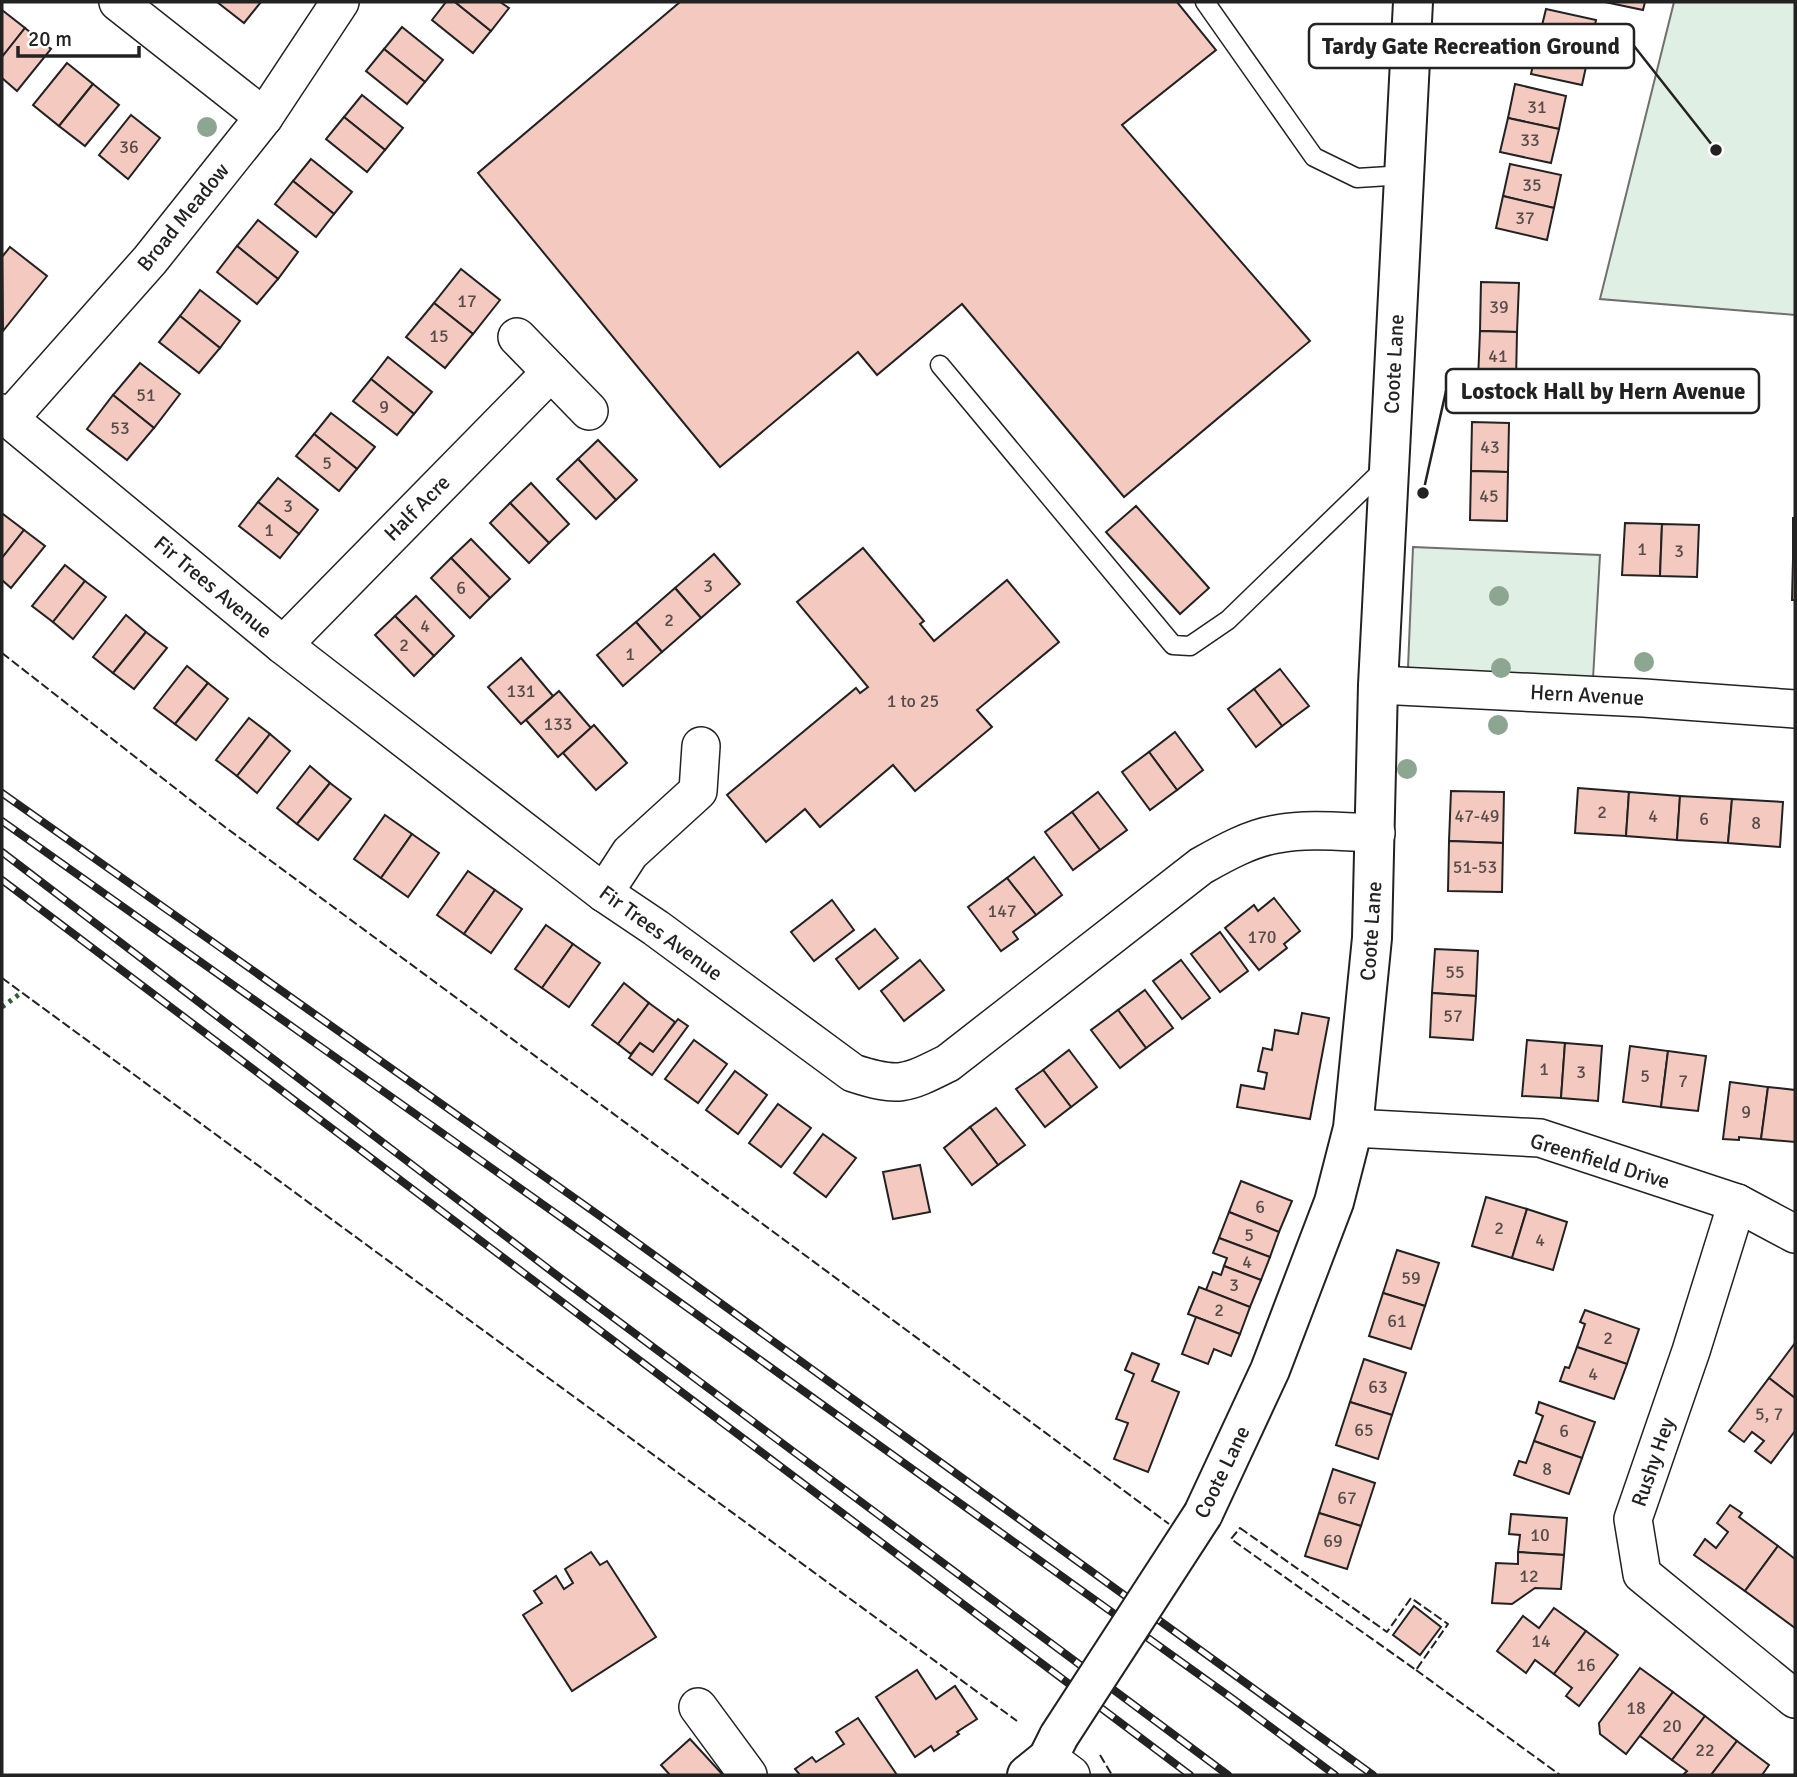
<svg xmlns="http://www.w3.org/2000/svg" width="1797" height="1777" viewBox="0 0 1797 1777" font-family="Signika,sans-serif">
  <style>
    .green { fill: #e0efe3; stroke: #6f6f6f; stroke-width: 2 }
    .building { fill: #f3c9c0; stroke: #222; stroke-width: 2 }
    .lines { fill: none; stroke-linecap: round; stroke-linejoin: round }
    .service-casing { stroke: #222; stroke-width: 21 }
    .minor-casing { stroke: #222; stroke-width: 40 }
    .tertiary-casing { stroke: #222; stroke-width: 42 }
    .service { stroke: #fff; stroke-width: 18 }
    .minor { stroke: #fff; stroke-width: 37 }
    .tertiary { stroke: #fff; stroke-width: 38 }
    .rail-casing { stroke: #222; stroke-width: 8 }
    .rail { stroke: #fff; stroke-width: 5; stroke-dasharray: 16; stroke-linecap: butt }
    .tertiary-bridge-casing { stroke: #222; stroke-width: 42; stroke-linecap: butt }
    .tertiary-bridge { stroke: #fff; stroke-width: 38 }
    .hedge { stroke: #2f5e38; stroke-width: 5; stroke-dasharray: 3.5 5; stroke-linecap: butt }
    .fence { stroke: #222; stroke-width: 2; stroke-dasharray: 9 3.5; stroke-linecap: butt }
    .tree { fill: #8da692 }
    .labels { text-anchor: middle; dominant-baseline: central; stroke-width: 5; stroke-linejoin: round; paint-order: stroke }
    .number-label { font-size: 18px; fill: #564c4a }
    .street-label { font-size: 21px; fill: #222; stroke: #fff }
    .leader { fill: none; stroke: #222; stroke-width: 2.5 }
    .callout-dot { fill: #222; stroke: #fff; stroke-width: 2.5 }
    .callout { fill: #fff; stroke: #222; stroke-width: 2.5 }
    .callout-label { font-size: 23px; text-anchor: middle; font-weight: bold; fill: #222 }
  </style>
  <rect width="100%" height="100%" fill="#fff"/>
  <!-- green -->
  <g class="green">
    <path d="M1674,2H1795V315L1600,299Z"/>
    <path d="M1413,547L1600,555L1593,679L1408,668Z"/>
  </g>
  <!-- building -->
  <g class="building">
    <path d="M217,2H261L244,23Z"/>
    <path d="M446,2H455L491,31L473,53L432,20Z"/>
    <path d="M455,2H500L509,8L491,31Z"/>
    <path d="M680,2H1177L1216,50L1122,125L1310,341L1124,497L962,304L877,375L858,352L720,467L478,173Z"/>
    <path d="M1605,2H1645L1643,10Z"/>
    <path d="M1546,9L1596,20L1589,53L1538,42Z"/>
    <path d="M2,10L25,28L2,57Z"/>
    <path d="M402,27L443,60L425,82L384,49Z"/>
    <path d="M25,28L51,49L17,91L2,78V57Z"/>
    <path d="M1538,42L1589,53L1582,85L1531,74Z"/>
    <path d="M384,49L425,82L407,104L366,71Z"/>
    <path d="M67,63L93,84L59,126L33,105Z"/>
    <path d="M93,84L119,105L85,146L59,126Z"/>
    <path d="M1515,84L1566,96L1559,129L1508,118Z"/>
    <path d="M362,95L403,128L385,150L344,117Z"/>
    <path d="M131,115L160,138L128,179L99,155Z"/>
    <path d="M344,117L385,150L367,172L326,139Z"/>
    <path d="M1508,118L1559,129L1551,163L1500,152Z"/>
    <path d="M311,159L352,192L334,214L293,181Z"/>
    <path d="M1510,164L1561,175L1554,208L1503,196Z"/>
    <path d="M293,181L334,214L316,237L275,204Z"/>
    <path d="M1503,196L1554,208L1547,240L1496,228Z"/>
    <path d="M258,220L298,252L278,279L237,246Z"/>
    <path d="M237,246L278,279L257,304L217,272Z"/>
    <path d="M10,247L47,276L3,331L2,257Z"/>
    <path d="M461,269L500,300L473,334L434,303Z"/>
    <path d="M1481,282L1519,283L1517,332L1480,331Z"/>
    <path d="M200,290L240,321L220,348L180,316Z"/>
    <path d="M434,303L473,334L445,368L406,337Z"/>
    <path d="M180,316L220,348L199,373L159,342Z"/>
    <path d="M1480,331L1517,332L1516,381L1478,380Z"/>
    <path d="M388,357L432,392L414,414L371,379Z"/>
    <path d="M140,363L180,394L154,428L113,395Z"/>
    <path d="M371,379L414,414L397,435L353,401Z"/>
    <path d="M113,395L154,428L127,460L87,429Z"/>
    <path d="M331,413L375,447L357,469L314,434Z"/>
    <path d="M1472,422L1509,423L1508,472L1471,471Z"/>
    <path d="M314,434L357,469L339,491L296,456Z"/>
    <path d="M598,440L637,480L616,500L578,459Z"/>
    <path d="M578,459L616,500L596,519L557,479Z"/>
    <path d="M1471,471L1508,472L1507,521L1470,520Z"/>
    <path d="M278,478L318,510L299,534L258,502Z"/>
    <path d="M531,483L569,524L549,543L510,503Z"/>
    <path d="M258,502L299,534L280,558L239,526Z"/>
    <path d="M510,503L549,543L529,563L490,523Z"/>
    <path d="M1136,506L1209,588L1180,614L1106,532Z"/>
    <path d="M3,514L24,530L2,558V516Z"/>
    <rect x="1793" y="518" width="2" height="41"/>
    <path d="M1625,523L1662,524L1660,576L1622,575Z"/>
    <path d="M1662,524L1699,525L1697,577L1660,576Z"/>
    <path d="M24,530L45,546L11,588L2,580V558Z"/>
    <path d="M471,539L510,579L490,598L451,558Z"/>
    <path d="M863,548L924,621L920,624L934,641L1007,580L1059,642L977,710L992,727L915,791L893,765L820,827L805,809L766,842L727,795L856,688L860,693L868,687L797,602Z"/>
    <path d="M714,554L740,584L701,618L675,588Z"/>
    <path d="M451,558L490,598L470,618L431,578Z"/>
    <path d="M1793,559H1795V600H1792Z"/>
    <path d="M65,565L85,581L53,622L32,606Z"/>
    <path d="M85,581L106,597L73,639L53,622Z"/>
    <path d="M675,588L701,618L662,652L636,622Z"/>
    <path d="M416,596L454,636L434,656L395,616Z"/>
    <path d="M126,615L146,632L113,673L93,657Z"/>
    <path d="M395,616L434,656L414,676L375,635Z"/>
    <path d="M636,622L662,652L623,686L597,655Z"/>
    <path d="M146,632L167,648L134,689L113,673Z"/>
    <path d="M521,658L553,696L521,724L488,687Z"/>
    <path d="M187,666L208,683L175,724L154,708Z"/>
    <path d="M1280,669L1309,706L1282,726L1254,689Z"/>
    <path d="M208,683L228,699L196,740L175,724Z"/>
    <path d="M1254,689L1282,726L1256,747L1228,709Z"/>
    <path d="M559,691L591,728L558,757L526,720Z"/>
    <path d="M249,718L270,734L237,776L216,760Z"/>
    <path d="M594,725L627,763L596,790L563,753Z"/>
    <path d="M1175,732L1203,770L1177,790L1149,752Z"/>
    <path d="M270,734L290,751L257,793L237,776Z"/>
    <path d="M1149,752L1177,790L1150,810L1122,772Z"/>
    <path d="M310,766L330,783L297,824L277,808Z"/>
    <path d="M330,783L351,799L318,840L297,824Z"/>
    <path d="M1578,788L1629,792L1626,836L1575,833Z"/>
    <path d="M1451,791L1504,792L1503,843L1449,841Z"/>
    <path d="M1098,792L1127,830L1100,850L1072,812Z"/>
    <path d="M1629,792L1680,796L1677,840L1626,836Z"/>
    <path d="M1680,796L1732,799L1728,843L1677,840Z"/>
    <path d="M1732,799L1783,802L1780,847L1728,843Z"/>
    <path d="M1072,812L1100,850L1073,870L1045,832Z"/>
    <path d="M385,815L412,834L381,878L354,859Z"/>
    <path d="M412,834L439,853L408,897L381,878Z"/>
    <path d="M1449,841L1503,843L1502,892L1448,891Z"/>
    <path d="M1034,857L1062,895L1036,915L1007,878Z"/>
    <path d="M468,871L495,890L464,934L437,915Z"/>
    <path d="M1007,878L1036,915L1013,932L1018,939L1001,951L968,907Z"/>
    <path d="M495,890L522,909L491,953L464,934Z"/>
    <path d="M1274,898L1300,931L1284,944L1287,948L1259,970L1225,928L1254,905L1258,911Z"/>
    <path d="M832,900L854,930L814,961L791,932Z"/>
    <path d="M546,925L573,944L542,988L515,969Z"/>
    <path d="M875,929L898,958L859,989L836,959Z"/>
    <path d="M1220,932L1248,971L1220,992L1191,954Z"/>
    <path d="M573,944L600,963L569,1007L542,988Z"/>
    <path d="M1435,949L1478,951L1476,996L1432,993Z"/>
    <path d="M920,960L944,990L904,1021L881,991Z"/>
    <path d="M1181,960L1210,998L1182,1019L1153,981Z"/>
    <path d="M624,983L649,1003L618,1044L592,1025Z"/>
    <path d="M1145,990L1173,1028L1146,1048L1118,1010Z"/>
    <path d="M1432,993L1476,996L1473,1040L1430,1037Z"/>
    <path d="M649,1003L675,1022L653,1052L640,1043L631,1054L618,1044Z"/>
    <path d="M1118,1010L1146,1048L1120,1068L1091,1030Z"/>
    <path d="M1302,1013L1329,1018L1310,1119L1237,1107L1241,1085L1264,1089L1267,1073L1258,1071L1263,1048L1272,1050L1275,1030L1298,1034Z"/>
    <path d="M678,1019L688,1026L652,1075L629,1058L640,1043L653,1052Z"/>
    <path d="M694,1040L727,1064L698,1103L665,1079Z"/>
    <path d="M1527,1040L1565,1043L1561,1098L1522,1096Z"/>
    <path d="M1565,1043L1602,1046L1598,1101L1561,1098Z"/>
    <path d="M1630,1046L1668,1051L1661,1107L1623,1102Z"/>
    <path d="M1069,1050L1097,1087L1071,1107L1043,1070Z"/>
    <path d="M1668,1051L1706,1056L1698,1111L1661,1107Z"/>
    <path d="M1043,1070L1071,1107L1045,1127L1016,1089Z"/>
    <path d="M735,1071L767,1095L738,1134L706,1110Z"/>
    <path d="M1730,1082L1768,1087L1761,1139L1739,1137V1140L1723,1139Z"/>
    <path d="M1768,1087L1795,1090V1142L1761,1139Z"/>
    <path d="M778,1104L811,1128L781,1167L749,1143Z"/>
    <path d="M996,1108L1025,1145L998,1165L970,1127Z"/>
    <path d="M970,1127L998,1165L972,1185L944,1148Z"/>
    <path d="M823,1134L856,1158L826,1197L794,1173Z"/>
    <path d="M920,1165L930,1212L893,1219L883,1172Z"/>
    <path d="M1241,1181L1292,1201L1279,1232L1229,1212Z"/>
    <path d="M1486,1197L1527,1209L1512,1258L1472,1246Z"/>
    <path d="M1527,1209L1567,1222L1553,1270L1512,1258Z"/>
    <path d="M1229,1212L1279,1232L1270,1257L1219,1238Z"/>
    <path d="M1219,1238L1270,1257L1261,1280L1224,1266L1227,1258L1213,1253Z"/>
    <path d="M1397,1250L1439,1263L1425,1306L1383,1293Z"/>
    <path d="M1224,1266L1261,1280L1250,1307L1206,1290L1213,1272L1221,1275Z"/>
    <path d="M1199,1287L1250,1307L1240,1334L1188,1314Z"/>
    <path d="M1383,1293L1425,1306L1411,1349L1369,1336Z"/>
    <path d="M1585,1310L1639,1329L1627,1364L1577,1347L1585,1324L1580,1322Z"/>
    <path d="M1196,1317L1240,1334L1231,1356L1214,1349L1208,1364L1182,1354Z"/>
    <path d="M1795,1343V1398L1769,1378Z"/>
    <path d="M1577,1347L1627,1364L1614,1399L1560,1381L1565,1367L1569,1368Z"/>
    <path d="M1132,1353L1159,1364L1152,1381L1179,1392L1148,1472L1114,1459L1128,1423L1116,1419L1134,1374L1125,1370Z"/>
    <path d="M1364,1359L1406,1373L1392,1415L1350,1402Z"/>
    <path d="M1769,1378L1795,1398V1431L1771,1463L1755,1451L1764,1441L1752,1432L1744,1442L1729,1431Z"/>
    <path d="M1350,1402L1392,1415L1378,1459L1336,1445Z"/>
    <path d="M1539,1402L1595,1422L1582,1458L1534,1441L1543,1416L1536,1413Z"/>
    <path d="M1534,1441L1582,1458L1569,1494L1514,1475L1519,1461L1526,1463Z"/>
    <path d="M1333,1469L1375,1483L1361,1526L1319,1513Z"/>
    <path d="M1730,1505L1742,1513L1739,1517L1778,1546L1745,1591L1694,1555L1705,1539L1716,1548L1728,1532L1717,1523Z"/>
    <path d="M1319,1513L1361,1526L1347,1569L1305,1556Z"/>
    <path d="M1511,1514L1567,1518L1564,1555L1518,1552L1520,1535L1509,1534Z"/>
    <path d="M1778,1546L1795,1559V1628L1745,1591Z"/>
    <path d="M591,1552L600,1565L607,1561L656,1637L572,1691L523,1615L542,1603L534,1591L556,1576L564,1589L573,1583L565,1569Z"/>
    <path d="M1518,1552L1564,1555L1561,1589L1535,1588L1512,1604L1492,1603L1496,1563L1518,1564Z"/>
    <path d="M1414,1606L1441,1627L1420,1655L1393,1635Z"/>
    <path d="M1554,1608L1586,1631L1554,1674L1535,1660L1526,1673L1497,1651L1523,1616L1539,1628Z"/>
    <path d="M1586,1631L1618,1655L1579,1706L1566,1696L1572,1688L1554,1674Z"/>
    <path d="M1640,1668L1673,1692L1626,1754L1600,1734L1599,1723Z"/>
    <path d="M917,1670L936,1699L955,1686L977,1719L957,1732L959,1734L934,1751L931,1746L915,1757L876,1697Z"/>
    <path d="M1673,1692L1705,1716L1672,1760L1640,1736Z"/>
    <path d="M1705,1716L1737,1741L1711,1775H1683L1687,1771L1672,1760Z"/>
    <path d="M858,1718L897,1775H800L795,1769L812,1757L816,1762L844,1744L836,1732Z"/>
    <path d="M690,1739L723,1775H670L661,1765Z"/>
    <path d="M1737,1741L1769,1765L1762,1775H1711Z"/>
  </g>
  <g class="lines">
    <defs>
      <g id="service">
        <path d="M1205,2L1314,157L1357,178L1405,175"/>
        <path d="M940,365L1173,645L1190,646L1228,620L1386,467"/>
      </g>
      <g id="minor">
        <path d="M118,2L264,117"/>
        <path d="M517,337L589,411"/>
        <path d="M2,413L283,645L604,893L656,928L853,1073C899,1088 906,1084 948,1063L1201,866C1224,853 1251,838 1277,834C1309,828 1343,832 1376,833"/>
        <path d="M9,419L150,260L264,117L340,2"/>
        <path d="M283,645L551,372"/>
        <path d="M1378,685L1644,698L1795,709"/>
        <path d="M604,893L630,853L698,791L701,746"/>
        <path d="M1353,1128L1540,1138L1737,1203L1795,1234"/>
        <path d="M1737,1203L1691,1351L1633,1519L1642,1574L1795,1699"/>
        <path d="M698,1707L748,1775"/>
        <path d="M1048,1758L1071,1775"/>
      </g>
      <g id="tertiary">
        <path d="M1203,1514L1270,1370L1334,1202L1353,1128L1372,938L1378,685L1413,2"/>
        <path d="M1027,1775L1048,1758L1059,1736"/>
      </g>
    </defs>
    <!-- service casing -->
    <use href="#service" class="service-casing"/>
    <!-- minor casing -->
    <use href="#minor" class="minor-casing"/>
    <!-- tertiary casing -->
    <use href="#tertiary" class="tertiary-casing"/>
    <!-- service -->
    <use href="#service" class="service"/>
    <!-- minor -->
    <use href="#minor" class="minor"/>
    <!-- tertiary -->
    <use href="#tertiary" class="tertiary"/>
    <defs>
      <g id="rail">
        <path d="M2,793L607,1221L1373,1775"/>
        <path d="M2,821L593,1240L1233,1699L1335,1775"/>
        <path d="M2,852L563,1280L1228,1775"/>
        <path d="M2,880L1190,1775"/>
      </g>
    </defs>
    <!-- rail casing -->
    <use href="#rail" class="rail-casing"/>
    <!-- rail -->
    <use href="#rail" class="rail"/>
    <defs>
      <path id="tertiary-bridge" d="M1059,1736L1203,1514"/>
    </defs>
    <!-- tertiary-bridge casing -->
    <use href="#tertiary-bridge" class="tertiary-bridge-casing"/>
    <!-- tertiary-bridge -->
    <use href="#tertiary-bridge" class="tertiary-bridge"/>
    <!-- hedge -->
    <path class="hedge" d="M2,1007L21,993"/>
    <!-- fence -->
    <g class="fence">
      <path d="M2,653L225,827L1169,1524"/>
      <path d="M2,978L1017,1721"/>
      <path d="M1240,1528L1387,1632L1411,1598L1448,1624L1416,1670L1231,1539Z"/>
      <path d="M1416,1670L1560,1775"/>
      <path d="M1100,1755L1112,1775"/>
    </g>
  </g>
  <!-- trees -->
  <g class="tree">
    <circle cx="207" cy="127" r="10"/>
    <circle cx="1499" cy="596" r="10"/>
    <circle cx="1644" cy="662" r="10"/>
    <circle cx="1501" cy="668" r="10"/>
    <circle cx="1498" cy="725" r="10"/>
    <circle cx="1407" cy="769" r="10"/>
  </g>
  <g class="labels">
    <!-- number labels -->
    <g class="number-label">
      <text x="1537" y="107">31</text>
      <text x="1530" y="140">33</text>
      <text x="129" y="147">36</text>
      <text x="1532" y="185">35</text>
      <text x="1525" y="218">37</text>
      <text x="467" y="301">17</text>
      <text x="1499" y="307">39</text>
      <text x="439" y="336">15</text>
      <text x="1498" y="356">41</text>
      <text x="146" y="395">51</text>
      <text x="384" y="407">9</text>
      <text x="120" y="428">53</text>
      <text x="1490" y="447">43</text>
      <text x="327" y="463">5</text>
      <text x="1489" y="496">45</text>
      <text x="288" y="506">3</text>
      <text x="269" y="530">1</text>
      <text x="1642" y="549">1</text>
      <text x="1679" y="551">3</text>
      <text x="708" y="586">3</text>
      <text x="461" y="588">6</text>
      <text x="669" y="620">2</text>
      <text x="425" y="626">4</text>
      <text x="404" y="645">2</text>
      <text x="630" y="654">1</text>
      <text x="521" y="691">131</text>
      <text x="913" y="701">1 to 25</text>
      <text x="558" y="724">133</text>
      <text x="1602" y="812">2</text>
      <text x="1477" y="816">47-49</text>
      <text x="1653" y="816">4</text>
      <text x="1704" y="819">6</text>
      <text x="1756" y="823">8</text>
      <text x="1475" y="867">51-53</text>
      <text x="1002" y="911">147</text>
      <text x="1262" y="937">170</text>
      <text x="1455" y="972">55</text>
      <text x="1453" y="1016">57</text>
      <text x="1544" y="1069">1</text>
      <text x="1581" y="1072">3</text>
      <text x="1645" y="1076">5</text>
      <text x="1683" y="1081">7</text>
      <text x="1746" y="1112">9</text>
      <text x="1260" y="1207">6</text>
      <text x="1499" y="1228">2</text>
      <text x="1249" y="1235">5</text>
      <text x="1540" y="1240">4</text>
      <text x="1247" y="1262">4</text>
      <text x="1411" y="1278">59</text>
      <text x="1234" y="1285">3</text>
      <text x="1219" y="1310">2</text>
      <text x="1397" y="1321">61</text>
      <text x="1608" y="1338">2</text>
      <text x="1593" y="1374">4</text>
      <text x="1378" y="1387">63</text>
      <text x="1769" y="1414">5, 7</text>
      <text x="1364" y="1430">65</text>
      <text x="1564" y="1431">6</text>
      <text x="1547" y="1469">8</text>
      <text x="1347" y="1498">67</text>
      <text x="1540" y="1535">10</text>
      <text x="1333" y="1541">69</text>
      <text x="1529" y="1576">12</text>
      <text x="1541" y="1641">14</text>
      <text x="1586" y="1665">16</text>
      <text x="1636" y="1708">18</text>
      <text x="1672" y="1726">20</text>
      <text x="1705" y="1750">22</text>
    </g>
    <!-- street labels -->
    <g class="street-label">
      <text transform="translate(183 217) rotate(-51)">Broad Meadow</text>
      <text transform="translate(1394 364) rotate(-87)">Coote Lane</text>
      <text transform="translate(417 508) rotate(-45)">Half Acre</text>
      <text transform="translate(213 587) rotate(40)">Fir Trees Avenue</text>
      <text transform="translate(1587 695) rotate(3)">Hern Avenue</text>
      <text transform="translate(1371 931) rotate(-86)">Coote Lane</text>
      <text transform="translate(661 933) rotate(36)">Fir Trees Avenue</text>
      <text transform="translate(1600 1161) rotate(17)">Greenfield Drive</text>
      <text transform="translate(1653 1462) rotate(-71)">Rushy Hey</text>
      <text transform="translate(1222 1472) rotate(-64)">Coote Lane</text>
    </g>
  </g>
  <!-- callouts -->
  <path class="leader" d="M1716 150L1634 46M1423 493L1446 391"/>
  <g class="callout-dot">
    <circle cx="1716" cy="150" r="7"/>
    <circle cx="1423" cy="493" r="7"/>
  </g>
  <g class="callout">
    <rect x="1309" y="24" width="325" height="44" rx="7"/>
    <rect x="1446" y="369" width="313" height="44" rx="7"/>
  </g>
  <g class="callout-label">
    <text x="1471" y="54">Tardy Gate Recreation Ground</text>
    <text x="1603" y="399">Lostock Hall by Hern Avenue</text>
  </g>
  <!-- border -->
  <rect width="1797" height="1777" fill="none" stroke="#222222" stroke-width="7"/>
  <!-- scale -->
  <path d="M18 46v10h121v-10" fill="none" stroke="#222222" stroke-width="3.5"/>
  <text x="28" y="46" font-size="21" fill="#222222" stroke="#ffffff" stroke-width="5" paint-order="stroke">20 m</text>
</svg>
